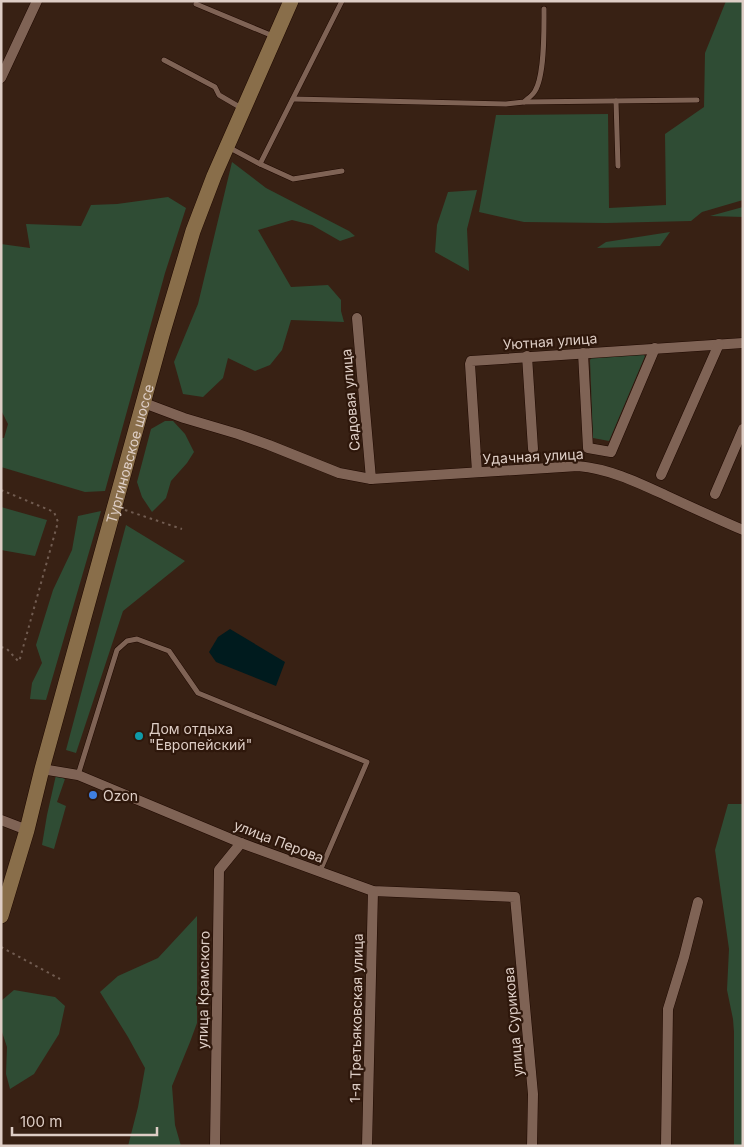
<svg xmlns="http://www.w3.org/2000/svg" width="744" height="1147" viewBox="0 0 744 1147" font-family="Inter,sans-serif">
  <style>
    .green { fill: #2f4c34 }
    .water { fill: #001b1e }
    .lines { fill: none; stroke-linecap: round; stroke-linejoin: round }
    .lane-casing { stroke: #1f0901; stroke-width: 6 }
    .street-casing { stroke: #1f0901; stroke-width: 11 }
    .secondary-casing { stroke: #1f0901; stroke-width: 16 }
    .path { stroke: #715c51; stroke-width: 2; stroke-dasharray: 2.5 4; stroke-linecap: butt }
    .lane { stroke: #7f6355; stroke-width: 5 }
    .street { stroke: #7f6355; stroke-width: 10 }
    .secondary { stroke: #896e4a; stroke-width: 15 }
    .culture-dot { fill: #0f9aa8; stroke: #2e170b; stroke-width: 2 }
    .shop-dot { fill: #3f7fe0; stroke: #2e170b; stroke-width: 2 }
    .labels { text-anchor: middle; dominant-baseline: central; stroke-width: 4.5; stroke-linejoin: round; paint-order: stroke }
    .street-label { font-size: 14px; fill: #decec6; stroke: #2e170b }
    .poi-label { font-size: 14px; fill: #decec6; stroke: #2e170b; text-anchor: start }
  </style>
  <rect width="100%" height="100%" fill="#382114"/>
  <!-- green -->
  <g class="green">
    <path d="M726,1H743V200L702,212L691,221L606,223L524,222L479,212L496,115L608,114L609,208L666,205L665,134L704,107L705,53Z"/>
    <path d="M232,162L266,188L349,231L355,236L340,241L312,225L292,220L258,230L291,287L328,285L341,300V311L344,322L291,320L282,350L270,365L255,371L228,358L223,378L203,397L183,394L174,362L198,304Z"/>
    <path d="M477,190L467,229L469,271L435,252L437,225L448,192Z"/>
    <path d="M168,197L186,208L165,273L105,491L85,492L1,467V438H4L8,424L1,410V244L30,248L26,224L81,226L91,205L117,204Z"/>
    <path d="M743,207V217L710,216Z"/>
    <path d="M670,232L660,246L597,248L606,242Z"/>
    <path d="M641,353L645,356L609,441L593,438L590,360L594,354Z"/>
    <path d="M165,421H173L185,434L194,452L187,463L171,481L166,498L152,512L142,497L137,482L151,429Z"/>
    <path d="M1,507L47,520L35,556L1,550Z"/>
    <path d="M101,511L46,700L30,699L32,683L42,663L36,645L53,590L72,550L78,516Z"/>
    <path d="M126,525L185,561L123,611L76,753L66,750Z"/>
    <path d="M56,775L65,779L57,802L66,806L54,849L42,845L47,815Z"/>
    <path d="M728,804H743V1146H734V1032L733,1019L727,990L729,949L715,850Z"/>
    <path d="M197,916V1023L190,1042L172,1086L175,1125L181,1146H128L138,1107L145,1068L128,1037L100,992L118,976L158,958Z"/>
    <path d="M14,990L55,997L65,1006L59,1034L34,1074L10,1089L6,1074L7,1047L1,1029V1001Z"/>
  </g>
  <!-- water -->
  <path class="water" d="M230,629L285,662L276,686L216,662L209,652L218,637Z"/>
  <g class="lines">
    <defs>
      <g id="lane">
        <path d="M196,4L273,36"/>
        <path d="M164,60L215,87L219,95L243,109"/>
        <path d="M293,99L506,104L524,102C527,99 533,95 535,91C545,75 544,28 544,9"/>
        <path d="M616,101L618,166"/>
        <path d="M524,102L697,100"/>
        <path d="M230,148L260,164L293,179L342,171"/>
        <path d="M260,164L342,1"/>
        <path d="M78,775L117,650L127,641L137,639L169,651L198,693L367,762L320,871"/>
      </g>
      <g id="street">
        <path d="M1,78L37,1"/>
        <path d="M357,318L371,479"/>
        <path d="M583,353L588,448L611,452L655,348"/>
        <path d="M527,356L533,449"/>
        <path d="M144,403L184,418L238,434L269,445L339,473L371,479L578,466C610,469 637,482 665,495C691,507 717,519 743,530"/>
        <path d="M477,472L470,364L471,361L743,343"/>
        <path d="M661,475L719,344"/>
        <path d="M715,494L743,429"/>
        <path d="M42,769L78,775L241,843L373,891L515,897L533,1094L532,1146"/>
        <path d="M1,820L27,830"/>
        <path d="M215,1146L219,870L241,843"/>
        <path d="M367,1146L373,891"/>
        <path d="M666,1146L668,1009L684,957L698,902"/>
      </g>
      <g id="secondary">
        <path id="s1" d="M1,916L27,830L42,769L162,335L193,231L214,176L291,1"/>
      </g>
    </defs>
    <!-- lane casing -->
    <use href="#lane" class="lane-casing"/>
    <!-- street casing -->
    <use href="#street" class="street-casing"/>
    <!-- secondary casing -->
    <use href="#secondary" class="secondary-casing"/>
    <!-- path -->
    <g class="path">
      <path d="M1,490L54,512L58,522L19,662"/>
      <path d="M125,510L182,529"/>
      <path d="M1,647L7,649L19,662"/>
      <path d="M1,947L60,979"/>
    </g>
    <!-- lane -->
    <use href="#lane" class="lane"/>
    <!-- street -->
    <use href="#street" class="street"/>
    <!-- secondary -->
    <use href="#secondary" class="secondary"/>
  </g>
  <!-- markers -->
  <circle class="culture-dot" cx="139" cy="736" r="5"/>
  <circle class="shop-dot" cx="93" cy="795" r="5"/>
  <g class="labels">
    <!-- street labels -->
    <g class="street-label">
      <text transform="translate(550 341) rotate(-4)">Уютная улица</text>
      <text transform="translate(350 400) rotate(-95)">Садовая улица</text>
      <text stroke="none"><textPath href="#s1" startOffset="480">Тургиновское шоссе</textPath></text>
      <text transform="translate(533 456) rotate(-3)">Удачная улица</text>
      <text transform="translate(279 841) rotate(21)">улица Перова</text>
      <text transform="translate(203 990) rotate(-89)">улица Крамского</text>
      <text transform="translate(356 1018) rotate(-89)">1-я Третьяковская улица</text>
      <text transform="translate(513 1022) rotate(-95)">улица Сурикова</text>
    </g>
    <!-- poi labels -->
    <g class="poi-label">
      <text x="149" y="728">Дом отдыха<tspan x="149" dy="16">"Европейский"</tspan></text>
      <text x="103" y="795">Ozon</text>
    </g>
  </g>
  <!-- border -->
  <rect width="744" height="1147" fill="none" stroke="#decec6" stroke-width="5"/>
  <!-- scale -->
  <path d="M12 1127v8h145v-8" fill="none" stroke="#decec6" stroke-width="2.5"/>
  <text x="20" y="1127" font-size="15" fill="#decec6" stroke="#2e170b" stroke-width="4" paint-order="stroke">100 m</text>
</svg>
